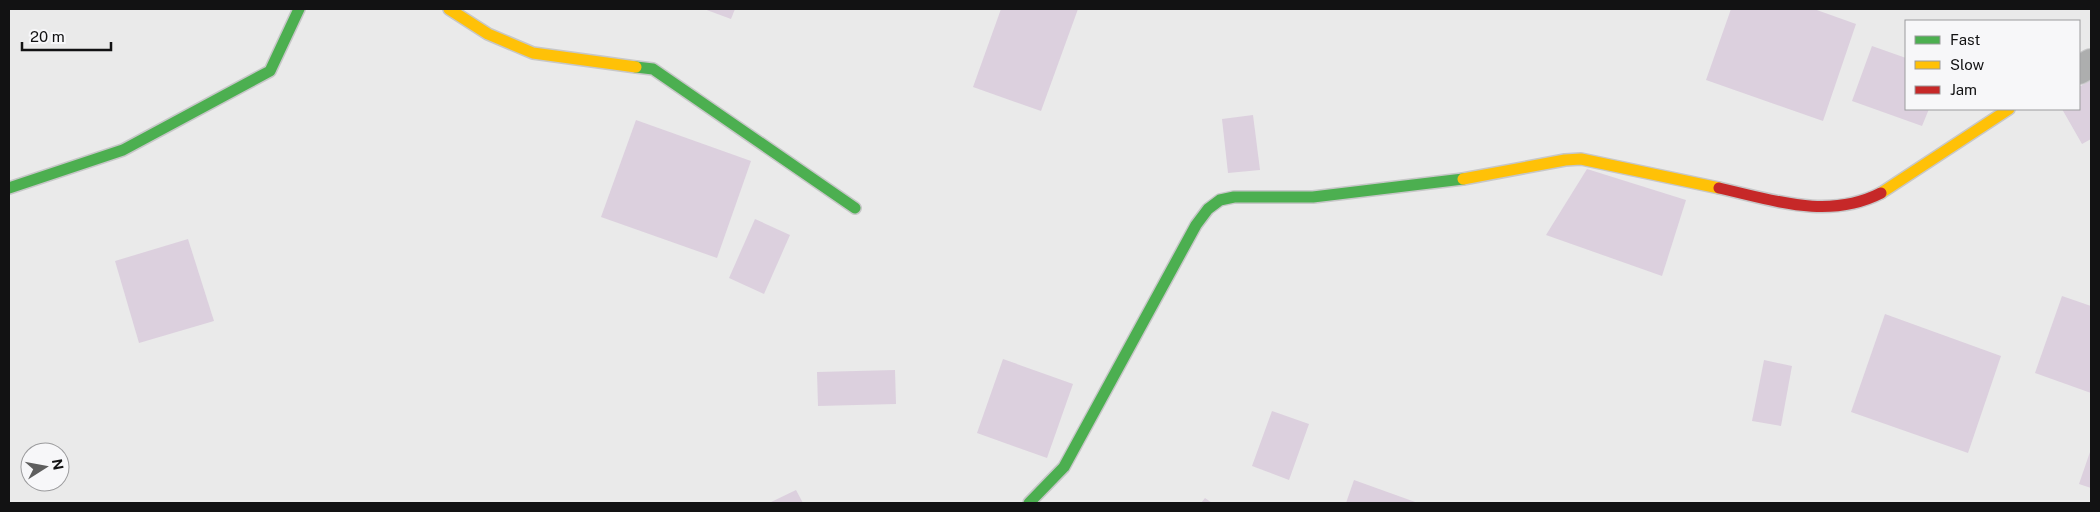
<svg xmlns="http://www.w3.org/2000/svg" width="2100" height="512" viewBox="0 0 2100 512" font-family="'Public Sans',sans-serif">
  <style>
    .building { fill: #dcd0de }
    .lines { fill: none; stroke-linecap: round; stroke-linejoin: round }
    .street-casing { stroke: #c7c7c8; stroke-width: 30 }
    .fast-casing { stroke: #c7c7c8; stroke-width: 14 }
    .slow-casing { stroke: #c7c7c8; stroke-width: 14 }
    .jam-casing { stroke: #c7c7c8; stroke-width: 14 }
    .street { stroke: #adaeae; stroke-width: 28 }
    .fast { stroke: #4caf50; stroke-width: 11 }
    .slow { stroke: #ffc107; stroke-width: 11 }
    .jam { stroke: #c62828; stroke-width: 11 }
  </style>
  <rect width="100%" height="100%" fill="#eaeaea"/>
  <!-- building -->
  <g class="building">
    <path d="M704,9H735L731,19Z"/>
    <path d="M1001,9H1078L1041,111L973,87Z"/>
    <path d="M1731,9H1814L1856,24L1823,121L1706,80Z"/>
    <path d="M1872,46L1906,58V109H1929L1922,126L1852,101Z"/>
    <path d="M2091,80V139L2082,144L2062,109H2079V87Z"/>
    <path d="M1253,115L1260,170L1228,173L1222,119Z"/>
    <path d="M636,120L751,161L717,258L601,217Z"/>
    <path d="M1587,169L1686,200L1662,276L1546,235Z"/>
    <path d="M755,219L790,235L764,294L729,278Z"/>
    <path d="M188,239L214,321L139,343L115,261Z"/>
    <path d="M2062,296L2091,306V393L2035,373Z"/>
    <path d="M1885,314L2001,356L1968,453L1851,412Z"/>
    <path d="M1003,359L1073,384L1047,458L977,433Z"/>
    <path d="M1764,360L1792,366L1781,426L1752,421Z"/>
    <path d="M895,370L896,404L818,406L817,372Z"/>
    <path d="M1272,411L1309,424L1289,480L1252,466Z"/>
    <path d="M2091,449V488L2079,484Z"/>
    <path d="M1354,480L1418,503H1346Z"/>
    <path d="M796,490L803,503H769Z"/>
    <path d="M1205,498L1212,503H1201Z"/>
  </g>
  <g class="lines">
    <defs>
      <path id="street" d="M2079,70L2091,63"/>
      <g id="fast">
        <path d="M636,67L653,69L855,208"/>
        <path d="M9,188L123,150L270,71L299,9"/>
        <path d="M1029,503L1064,467L1196,225L1208,209L1220,200L1234,197H1313L1463,179"/>
      </g>
      <g id="slow">
        <path d="M449,9L488,34L533,53L636,67"/>
        <path d="M1463,179L1565,160L1581,159L1719,188"/>
        <path d="M1881,193L2009,109"/>
      </g>
      <path id="jam" d="M1719,188C1773,200 1828,220 1881,193"/>
    </defs>
    <!-- street casing -->
    <use href="#street" class="street-casing"/>
    <!-- fast casing -->
    <use href="#fast" class="fast-casing"/>
    <!-- slow casing -->
    <use href="#slow" class="slow-casing"/>
    <!-- jam casing -->
    <use href="#jam" class="jam-casing"/>
    <!-- street -->
    <use href="#street" class="street"/>
    <!-- fast -->
    <use href="#fast" class="fast"/>
    <!-- slow -->
    <use href="#slow" class="slow"/>
    <!-- jam -->
    <use href="#jam" class="jam"/>
  </g>
  <!-- border -->
  <rect width="2100" height="512" fill="none" stroke="#121213" stroke-width="20"/>
  <!-- legend -->
  <rect x="1905" y="20" width="175" height="90" fill="#f7f7f9" stroke="#9b9b9d"/>
  <rect x="1915" y="36" width="25" height="8" fill="#4caf50" stroke="#9b9b9d"/>
  <text x="1950" y="45" font-size="15" fill="#121213">Fast</text>
  <rect x="1915" y="61" width="25" height="8" fill="#ffc107" stroke="#9b9b9d"/>
  <text x="1950" y="70" font-size="15" fill="#121213">Slow</text>
  <rect x="1915" y="86" width="25" height="8" fill="#c62828" stroke="#9b9b9d"/>
  <text x="1950" y="95" font-size="15" fill="#121213">Jam</text>
  <!-- north arrow -->
  <g transform="translate(45 467) rotate(79)"><circle r="24" fill="#f7f7f9" stroke="#9b9b9d"/>
  <path d="M0-4L9 19L0 12L-9 19Z" fill="#5e5e5e"/>
  <text y="-8" font-size="14" font-weight="bold" text-anchor="middle" fill="#121213">N</text>
  </g>
  <!-- scale -->
  <path d="M22 42v8h89v-8" fill="none" stroke="#121213" stroke-width="2.5"/>
  <text x="30" y="42" font-size="15" fill="#121213" stroke="#f7f7f9" stroke-width="4" paint-order="stroke">20 m</text>
</svg>
